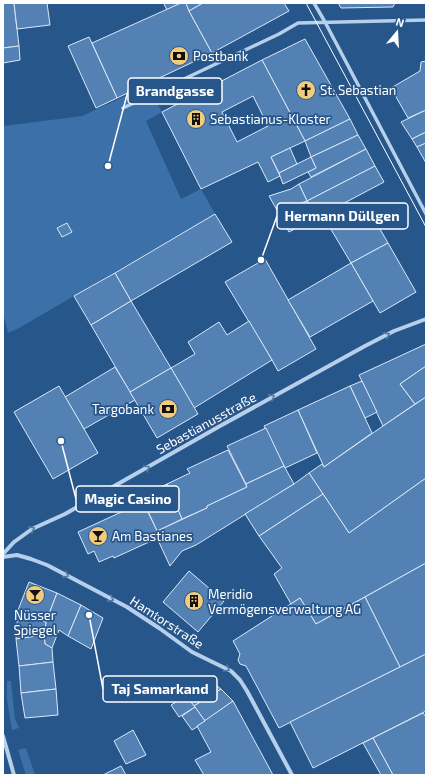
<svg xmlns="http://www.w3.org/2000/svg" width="429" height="778" viewBox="0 0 429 778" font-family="'Exo 2',sans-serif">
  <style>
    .green { fill: #3c70a8 }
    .building { fill: #5481b4; stroke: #dae8f8; fill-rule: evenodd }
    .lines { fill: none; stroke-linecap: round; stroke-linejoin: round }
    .pedestrian { stroke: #b6cfea; stroke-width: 3.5 }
    .minor { stroke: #b6cfea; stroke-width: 4 }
    .tram { stroke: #fff; stroke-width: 1 }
    .oneway { stroke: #527aa8 }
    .labels { text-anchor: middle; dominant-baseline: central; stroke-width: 3.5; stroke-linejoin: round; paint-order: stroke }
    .poi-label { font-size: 13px; fill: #fff; stroke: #27568b; text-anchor: start }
    .street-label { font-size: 13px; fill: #fff; stroke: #27568b }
    .leader { fill: none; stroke: #fff; stroke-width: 1.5 }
    .callout-dot { fill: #fff; stroke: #27568b; stroke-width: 1.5 }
    .callout { fill: #27568b; stroke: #fff; stroke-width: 1.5 }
    .callout-label { font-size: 14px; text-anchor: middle; font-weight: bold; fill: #fff }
  </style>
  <rect width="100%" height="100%" fill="#27568b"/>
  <!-- green -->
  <g class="green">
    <path d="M147,86L162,112L146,121L181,199L201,189L215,214L19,328L8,333L3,313V126L82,116Z"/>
    <path d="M7,681H11L15,719L19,728L12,730L7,700Z"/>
    <path d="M26,748L35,775H26L18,750Z"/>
  </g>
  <!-- building -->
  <g class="building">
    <path d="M3,3H14L19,46L3,48Z"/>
    <path d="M14,3H47L50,25L17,29Z"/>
    <path d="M166,3H181L167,10L164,4Z"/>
    <path d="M181,3H186L189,11L212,53L117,98L92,43Z"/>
    <path d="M186,3H203L189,11Z"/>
    <path d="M203,3H284L289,11L212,53L189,11Z"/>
    <path d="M338,3H395L393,7L341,8Z"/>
    <path d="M89,37L117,98L96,108L68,46Z"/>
    <path d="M305,39L350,119L305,141L262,60Z"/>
    <path d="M19,46L20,60L3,63V48Z"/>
    <path d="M262,60L305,141L271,157L280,176L268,182L258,162L201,189L162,112ZM253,96L268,126L237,142L222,112Z"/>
    <path d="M426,61V110L408,118L391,88L420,71L421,62Z"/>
    <path d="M426,110V132L412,139L401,122Z"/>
    <path d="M350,119L358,135L311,157L305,141Z"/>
    <path d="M426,132V143L417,147L412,139Z"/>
    <path d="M358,135L366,149L311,177L308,172L316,168L311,157Z"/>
    <path d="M426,143V163L417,147Z"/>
    <path d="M290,148L297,164L279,173L271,157Z"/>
    <path d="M366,149L375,166L307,201L299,184Z"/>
    <path d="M311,157L316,168L283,184L279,173Z"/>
    <path d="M375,166L384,182L316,218L307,201Z"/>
    <path d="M299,184L307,201L278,212L269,196L291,189Z"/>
    <path d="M307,201L316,218L289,232L278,212Z"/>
    <path d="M366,205L388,243L351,263L329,226Z"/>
    <path d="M215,214L232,242L131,301L115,273Z"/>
    <path d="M67,223L72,232L62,237L57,228Z"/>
    <path d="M388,243L416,292L380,313L351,263Z"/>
    <path d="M265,259L316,349L278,371L272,360L225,282Z"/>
    <path d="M351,263L373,301L310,337L288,300Z"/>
    <path d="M115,273L131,301L91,325L74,296Z"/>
    <path d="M131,301L171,368L130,392L91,325Z"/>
    <path d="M249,321L272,360L194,408L171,368L195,354L188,342L219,322L227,335Z"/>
    <path d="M426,344V366L400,384L415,404L383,426L359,375Z"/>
    <path d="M426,366V397L415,404L400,384Z"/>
    <path d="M115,367L135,400L84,429L65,397Z"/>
    <path d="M171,368L198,414L157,438L130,392Z"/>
    <path d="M362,381L377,412L365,418L350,386Z"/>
    <path d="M59,386L98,453L53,479L14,412Z"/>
    <path d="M350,386L372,433L324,467L298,410Z"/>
    <path d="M426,397V478L349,533L309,473L322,464L324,467L383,426Z"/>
    <path d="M298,410L317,453L285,468L264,426Z"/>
    <path d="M266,428L284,466L246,484L227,446Z"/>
    <path d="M228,450L247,487L207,506V508L182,519L167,484L190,473L187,469Z"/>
    <path d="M284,466L294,484L196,545L182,551L170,566L157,538L160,537L157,531L207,508V506L247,487L246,484Z"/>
    <path d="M309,473L323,494L259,536L245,514L294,484Z"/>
    <path d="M426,478V563L316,624L300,598L291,604L274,574L282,568L259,536L323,494L349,533Z"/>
    <path d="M167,484L182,519L157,531L141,496Z"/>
    <path d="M143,502L160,537L114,558L113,556L99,562L94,551L88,554L78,532Z"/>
    <path d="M426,563V654L400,667L365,597Z"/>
    <path d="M189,571L224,601L198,632L163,602Z"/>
    <path d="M29,582L57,593L46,622L18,610Z"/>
    <path d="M57,593L81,605L68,636L59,630L52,648L45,644L44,635L46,622Z"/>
    <path d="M365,597L400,667L279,728L246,666L240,664L238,660L240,654L233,641L300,598L316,624Z"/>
    <path d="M81,605L103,618L91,649L68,636Z"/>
    <path d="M18,610L46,622L44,635L16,639Z"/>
    <path d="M44,635L45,644L52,648L53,662L19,666L16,639Z"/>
    <path d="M426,654V711L313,768L290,722Z"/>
    <path d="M53,662L56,689L21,693L19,666Z"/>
    <path d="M209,680L221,689L194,706L186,696Z"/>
    <path d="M56,689L58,715L25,718L21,693Z"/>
    <path d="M221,689L233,701L205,721L194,706Z"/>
    <path d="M186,696L195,707L179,717L171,705Z"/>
    <path d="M233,701L273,775H204L195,760L211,752L197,726Z"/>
    <path d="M195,707L205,721L197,726V727L192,730L182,716Z"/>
    <path d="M423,713L426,717V775H393L373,738Z"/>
    <path d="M133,730L146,755L126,764L114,741Z"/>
    <path d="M373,738L393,775H381L363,743Z"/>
    <path d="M121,766L126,775H103Z"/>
  </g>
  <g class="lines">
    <!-- pedestrian -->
    <g class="pedestrian">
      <path d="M314,3L325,22L426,214"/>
      <path d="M123,108L279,34L298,23L426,20"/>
    </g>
    <!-- minor -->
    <g class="minor">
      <path d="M3,554L14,542L32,529L65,514L220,426L365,346L394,331L426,319"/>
      <path d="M3,557L17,555L31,559L47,565L127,607L159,628L192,652L231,671L240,680L247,691L292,775"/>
      <path d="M3,736L14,775"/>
    </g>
    <!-- tram -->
    <path class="tram" d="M306,3L426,227"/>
  </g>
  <!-- one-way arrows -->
  <defs><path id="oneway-chevron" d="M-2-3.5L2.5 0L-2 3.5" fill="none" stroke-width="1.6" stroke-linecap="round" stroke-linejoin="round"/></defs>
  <g class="oneway">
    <use href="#oneway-chevron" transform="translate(387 335) rotate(-26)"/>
    <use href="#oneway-chevron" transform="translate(272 397) rotate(-29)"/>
    <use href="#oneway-chevron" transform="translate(147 468) rotate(-30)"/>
    <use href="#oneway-chevron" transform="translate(32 529) rotate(-28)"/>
    <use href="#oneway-chevron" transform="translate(66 575) rotate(28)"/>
    <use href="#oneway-chevron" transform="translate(111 599) rotate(28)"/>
    <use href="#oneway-chevron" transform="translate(227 669) rotate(31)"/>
  </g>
  <!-- icons -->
  <defs>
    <symbol id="bank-disc" viewBox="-11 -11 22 22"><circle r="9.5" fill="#f2cc7b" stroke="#27568b"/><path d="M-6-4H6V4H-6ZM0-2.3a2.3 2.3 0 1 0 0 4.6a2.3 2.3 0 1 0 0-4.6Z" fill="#111"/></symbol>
    <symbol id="church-disc" viewBox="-11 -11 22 22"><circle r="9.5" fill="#f2cc7b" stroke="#27568b"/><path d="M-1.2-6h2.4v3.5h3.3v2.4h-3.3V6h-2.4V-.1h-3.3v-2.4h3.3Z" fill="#111"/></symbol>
    <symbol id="building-disc" viewBox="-11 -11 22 22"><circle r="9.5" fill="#f2cc7b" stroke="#27568b"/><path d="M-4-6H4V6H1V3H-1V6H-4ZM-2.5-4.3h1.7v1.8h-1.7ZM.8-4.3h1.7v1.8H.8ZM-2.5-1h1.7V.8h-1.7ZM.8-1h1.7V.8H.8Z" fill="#111"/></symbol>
    <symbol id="bar-disc" viewBox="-11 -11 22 22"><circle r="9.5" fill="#f2cc7b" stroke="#27568b"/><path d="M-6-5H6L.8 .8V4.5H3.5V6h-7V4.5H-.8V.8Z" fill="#111"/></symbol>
  </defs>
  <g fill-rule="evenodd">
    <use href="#bank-disc" x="168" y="45" width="22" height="22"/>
    <use href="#church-disc" x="295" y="79" width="22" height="22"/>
    <use href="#building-disc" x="185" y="108" width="22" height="22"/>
    <use href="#bank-disc" x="157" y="398" width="22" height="22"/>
    <use href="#bar-disc" x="87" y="525" width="22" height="22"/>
    <use href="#bar-disc" x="24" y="584" width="22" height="22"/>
    <use href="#building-disc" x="183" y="590" width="22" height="22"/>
  </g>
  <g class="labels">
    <!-- poi labels -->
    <g class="poi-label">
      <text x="193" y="56">Postbank</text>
      <text x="320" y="90">St. Sebastian</text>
      <text x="210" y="119">Sebastianus-Kloster</text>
      <text x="154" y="409" text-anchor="end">Targobank</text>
      <text x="112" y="536">Am Bastianes</text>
      <text x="208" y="594">Meridio<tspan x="208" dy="15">Vermögensverwaltung AG</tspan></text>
      <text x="35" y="615" text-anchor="middle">Nüsser<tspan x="35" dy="15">Spiegel</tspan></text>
    </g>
    <!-- street labels -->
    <g class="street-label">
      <text transform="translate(206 423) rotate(-29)">Sebastianusstraße</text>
      <text transform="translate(167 622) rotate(33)">Hamtorstraße</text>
    </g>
  </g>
  <!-- callouts -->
  <path class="leader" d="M108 166L128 91M261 260L277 216M61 441L76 499M89 615L103 689"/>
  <g class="callout-dot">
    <circle cx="108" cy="166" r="4"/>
    <circle cx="261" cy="260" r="4"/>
    <circle cx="61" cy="441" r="4"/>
    <circle cx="89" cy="615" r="4"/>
  </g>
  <g class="callout">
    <rect x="128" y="78" width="94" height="26" rx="4"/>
    <rect x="277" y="203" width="131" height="26" rx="4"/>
    <rect x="76" y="486" width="103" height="26" rx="4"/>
    <rect x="103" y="676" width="114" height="26" rx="4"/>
  </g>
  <g class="callout-label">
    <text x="175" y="96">Brandgasse</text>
    <text x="342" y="221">Hermann Düllgen</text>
    <text x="128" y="504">Magic Casino</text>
    <text x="160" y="694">Taj Samarkand</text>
  </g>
  <!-- border -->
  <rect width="429" height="778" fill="none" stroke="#ffffff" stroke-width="8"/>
  <!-- north arrow -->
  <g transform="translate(397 32) rotate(18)" stroke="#27568b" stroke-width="3" paint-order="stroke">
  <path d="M0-3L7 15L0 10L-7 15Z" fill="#ffffff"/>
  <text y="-6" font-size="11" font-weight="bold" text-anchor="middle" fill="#ffffff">N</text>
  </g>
</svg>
